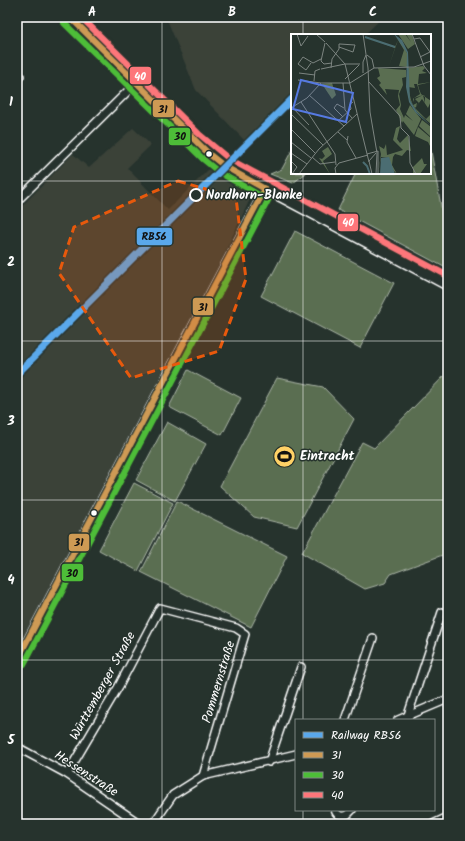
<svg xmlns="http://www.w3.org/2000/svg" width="465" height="841" viewBox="0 0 465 841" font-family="Kalam,sans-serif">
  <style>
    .built { fill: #3b4239 }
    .green { fill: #5a6e51; stroke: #acb6a8 }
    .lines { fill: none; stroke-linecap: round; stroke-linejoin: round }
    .street-casing { stroke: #fff; stroke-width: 10 }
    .secondary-casing { stroke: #fff; stroke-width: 13 }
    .street { stroke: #26332d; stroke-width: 7 }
    .secondary { stroke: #26332d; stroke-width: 10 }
    .bus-1-casing { stroke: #26332d; stroke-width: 9 }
    .bus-2-casing { stroke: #26332d; stroke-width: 9 }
    .bus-3-casing { stroke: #26332d; stroke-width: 9 }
    .bus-1 { stroke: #ce9a54; stroke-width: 6 }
    .bus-2 { stroke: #4dbd38; stroke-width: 6 }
    .bus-3 { stroke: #fd767a; stroke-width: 6 }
    .rail-1-casing { stroke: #26332d; stroke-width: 10 }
    .rail-1 { stroke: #5aa8eb; stroke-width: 7 }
    .marked { fill: #e8590c; fill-opacity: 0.2; stroke: #e8590c; stroke-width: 3; stroke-dasharray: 8 5; stroke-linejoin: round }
    .grid { fill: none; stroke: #fff; stroke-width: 1; stroke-opacity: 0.55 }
    .bus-dot { fill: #fff; stroke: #26332d; stroke-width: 1.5 }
    .stop-dot { fill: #26332d; stroke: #fff; stroke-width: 2 }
    .labels { text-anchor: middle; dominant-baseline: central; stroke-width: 3; stroke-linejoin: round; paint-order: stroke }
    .stop-label { font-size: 13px; font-weight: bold; fill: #fff; stroke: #26332d; text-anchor: start }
    .poi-label { font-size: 13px; font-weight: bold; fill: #fff; stroke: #26332d; text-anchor: start }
    .street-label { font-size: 13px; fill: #fff; stroke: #26332d }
    .inset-river { fill: none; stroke: #4b6d72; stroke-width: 2 }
    .inset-road { fill: none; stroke: #7d8581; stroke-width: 1 }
    .view { fill: #567ae2; fill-opacity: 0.15; stroke: #567ae2; stroke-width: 2 }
    .inset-edge { fill: none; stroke: #fff; stroke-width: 2 }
    .line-badge { stroke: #26332d; stroke-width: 1.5 }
    .badge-label { font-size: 11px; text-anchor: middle; font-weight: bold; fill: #fff }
    .pale-badge-label { font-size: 11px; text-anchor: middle; font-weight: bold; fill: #111 }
    .neatline { fill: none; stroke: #fff; stroke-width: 1.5 }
    .grid-label { font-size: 13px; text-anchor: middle; font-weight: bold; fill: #fff }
  </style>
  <rect width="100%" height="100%" fill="#26332d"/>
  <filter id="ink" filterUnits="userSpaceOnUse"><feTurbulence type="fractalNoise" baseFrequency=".025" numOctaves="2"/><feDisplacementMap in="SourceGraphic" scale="8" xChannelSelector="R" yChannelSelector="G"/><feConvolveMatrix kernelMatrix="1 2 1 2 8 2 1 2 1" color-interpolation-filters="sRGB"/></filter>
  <g filter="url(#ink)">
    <!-- built -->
    <path class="built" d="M166,17H383L364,35H292V106L221,175L252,195L149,412L17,654V211L73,154L89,168L133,128L151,145L127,168L168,210L211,167L226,159L245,141L196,90Z"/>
    <!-- green -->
    <g class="green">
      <path d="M430,146L443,217L448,225V264L444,267L338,210L356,173H430Z"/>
      <path d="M292,150V173H306L293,183L270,174L282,169Z"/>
      <path d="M295,231L394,283L360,348L261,296Z"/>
      <path d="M188,370L241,398L222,435L169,407Z"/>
      <path d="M448,372V553L391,574L385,583L365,589L302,553L362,442L374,448Z"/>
      <path d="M277,378L323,387L354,419L297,527L254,517L220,486Z"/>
      <path d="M167,422L206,444L175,501L136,480Z"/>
      <path d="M134,483L173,503L138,571L99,550Z"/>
      <path d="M177,501L287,556L251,627L141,572Z"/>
    </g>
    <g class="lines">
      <defs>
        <g id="street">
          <path d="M80,26L88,17"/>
          <path d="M17,73L20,76L17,79"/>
          <path d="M17,201L136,83"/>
          <path d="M17,660L265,189"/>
          <path d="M408,715L442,612"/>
          <path d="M345,720L373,638"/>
          <path d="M398,720L448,699"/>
          <path d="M17,747L67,774L140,824"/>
          <path d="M269,762L301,667"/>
          <path d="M67,774L119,686L160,608L236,628L245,634L203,776"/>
          <path d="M335,810C337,816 342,817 347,815L352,810"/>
          <path d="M153,824L173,795L203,776L296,754"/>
          <path d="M433,824L448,817"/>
        </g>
        <path id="secondary" d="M70,17L194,140L224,166L448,285"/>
      </defs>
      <!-- street casing -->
      <use href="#street" class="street-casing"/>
      <!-- secondary casing -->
      <use href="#secondary" class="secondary-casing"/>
      <!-- street -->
      <use href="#street" class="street"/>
      <!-- secondary -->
      <use href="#secondary" class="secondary"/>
      <defs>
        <g id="bus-1">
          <path d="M70,17L209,154L224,166L265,189"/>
          <path d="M17,660L265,189"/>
        </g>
        <g id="bus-2">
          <path d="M64,23L204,160L220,173L261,196"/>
          <path d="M24,664L272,193"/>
        </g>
        <path id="bus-3" d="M81,17L199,134L229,159L448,276"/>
      </defs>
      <!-- bus-1 casing -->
      <use href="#bus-1" class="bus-1-casing"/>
      <!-- bus-2 casing -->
      <use href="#bus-2" class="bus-2-casing"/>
      <!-- bus-3 casing -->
      <use href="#bus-3" class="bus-3-casing"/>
      <!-- bus-1 -->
      <use href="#bus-1" class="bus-1"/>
      <!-- bus-2 -->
      <use href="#bus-2" class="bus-2"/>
      <!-- bus-3 -->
      <use href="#bus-3" class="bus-3"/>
      <defs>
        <path id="rail-1" d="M17,374L292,99"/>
      </defs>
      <!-- rail-1 casing -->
      <use href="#rail-1" class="rail-1-casing"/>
      <!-- rail-1 -->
      <use href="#rail-1" class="rail-1"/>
    </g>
  </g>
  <!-- marked area -->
  <path class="marked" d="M178,181L236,198L246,279L219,351L131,378L59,273L74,227Z"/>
  <!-- grid -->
  <path class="grid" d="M162,17V824M303,17V35M303,173V720M17,181H448M17,341H448M17,500H448M17,660H448M303,810V824"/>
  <!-- icons -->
  <defs>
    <symbol id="stadium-disc" viewBox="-11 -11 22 22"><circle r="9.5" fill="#ffd166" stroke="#26332d"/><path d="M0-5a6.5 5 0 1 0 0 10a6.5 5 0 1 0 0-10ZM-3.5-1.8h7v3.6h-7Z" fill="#111"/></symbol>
  </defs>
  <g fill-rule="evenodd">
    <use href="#stadium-disc" x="272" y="444" width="25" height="25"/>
  </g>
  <!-- markers -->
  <g class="bus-dot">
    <circle cx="209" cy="154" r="3.5"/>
    <circle cx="94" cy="513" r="3.5"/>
  </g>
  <circle class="stop-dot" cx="196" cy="195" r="6"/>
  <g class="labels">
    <!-- stop labels -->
    <g class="stop-label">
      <text x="206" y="195">Nordhorn-Blanke</text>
    </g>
    <!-- poi labels -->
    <g class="poi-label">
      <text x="300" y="456">Eintracht</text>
    </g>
    <!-- street labels -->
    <g class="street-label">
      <text transform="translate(219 682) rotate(-73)">Pommernstraße</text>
      <text transform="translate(103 686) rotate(-61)">Württemberger Straße</text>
      <text transform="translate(86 774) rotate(33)">Hessenstraße</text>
    </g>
  </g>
  <!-- overview -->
  <g transform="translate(291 34)">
    <rect width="140" height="140" fill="#26332d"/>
    <path d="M100,0L112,10L116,19V33L108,32L113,16L107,6L98,32L104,14L74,3L104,13L107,6ZM107,0H114L120,8L115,0L121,1L124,10L117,15ZM132,32L134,34L131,37L136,39L128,40L127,50L140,48L127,51L128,55L130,60L140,67L137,74L131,65L124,74L135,85L140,80V90L126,78L119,66L117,58V34ZM123,50H126L129,60L123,64L122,65L123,68V64L132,61L134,62V69L132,61L124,65L128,69L125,73L126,69L122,71L120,66L117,53L124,54ZM87,34L115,36V43L111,44L112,51L108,60L110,71L109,75L113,84L114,81L122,87L115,80L119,71L130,85L123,101L112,87L111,89L105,76L109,71L107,62L108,56L94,55L96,61L88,51L90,49L86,44L89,42ZM41,49L45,61L41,65L31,50ZM131,86L140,93V103L128,92ZM109,92L106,105L109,109L117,101L120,117L116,116L111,122L104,120L102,123L101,131L106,140L99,133L98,124L90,123L87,140L90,120L88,112L93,115L95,110L96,121L112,116L102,106L105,94ZM127,93L140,104V114L137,108L124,102ZM37,113L41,120L32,127L39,140L28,124L31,125L34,122L31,117ZM131,124L133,130H136L129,140H122V133Z" fill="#5a6e51" fill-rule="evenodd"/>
    <path d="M103,0L111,6L117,18L119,66L126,78L140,92L124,78L118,68L115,53L116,19ZM98,123L104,140H89L90,124Z" fill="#4b6d72"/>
    <path class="inset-river" d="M74,3L104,13M72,128L76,132L79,140"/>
    <path class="inset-road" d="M6,0L10,12L17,2M25,0L34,8M72,0L77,34L79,78L86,119L85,140M121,0L133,32L140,41M123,5L129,4L139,18L129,23M34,9L30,27L33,30L41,29M35,9L54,30L78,128M48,15V10H49L64,11L62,18L48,13M76,21L81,25L83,34M12,23L7,30L15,36L20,29M12,23L22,29L30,25M40,34L41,25L48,15M30,35L54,30H69M0,37V51M8,39L24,41M72,39V28L75,21M54,45L68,31M7,46L30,49H59L83,34L123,33L140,27M23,47L24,37L29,35M78,48L109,82L110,94L118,102L119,129L125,140M52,49L54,76L61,84M18,61L53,92M10,68L44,120L45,131M1,73L18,91M0,74L16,64L30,49M0,80L32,111M52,83L43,74L46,70L53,74M47,87L60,75L59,70L62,68M0,95L24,119M47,98L56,106M57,102L56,108L65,124M0,108L20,124M0,119L16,130M76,120L87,117V140M21,123L29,130L44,128M0,127L6,133L1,140M8,140L28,115L66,80M45,140L44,134L48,129L77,121M81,140L78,127L85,119"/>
    <path class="view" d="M10,46L62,59L55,88L2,75Z"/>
    <rect width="140" height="140" class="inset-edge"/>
  </g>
  <g class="line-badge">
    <rect x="129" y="66" width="23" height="19" rx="4" fill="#fd767a"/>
    <rect x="152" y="99" width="23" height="19" rx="4" fill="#ce9a54"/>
    <rect x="168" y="127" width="23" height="19" rx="4" fill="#4dbd38"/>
    <rect x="337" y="213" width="22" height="19" rx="4" fill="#fd767a"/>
    <rect x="136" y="227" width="37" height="19" rx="4" fill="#5aa8eb"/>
    <rect x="192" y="297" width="22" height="19" rx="4" fill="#ce9a54"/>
    <rect x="68" y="533" width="22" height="19" rx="4" fill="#ce9a54"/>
    <rect x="61" y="563" width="23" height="19" rx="4" fill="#4dbd38"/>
  </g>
  <g class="badge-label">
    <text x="140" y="80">40</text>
    <text x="348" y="226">40</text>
  </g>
  <g class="pale-badge-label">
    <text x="163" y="113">31</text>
    <text x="180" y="140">30</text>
    <text x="154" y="240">RB56</text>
    <text x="203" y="311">31</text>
    <text x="79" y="546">31</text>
    <text x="72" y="577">30</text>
  </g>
  <!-- margin -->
  <rect width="465" height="841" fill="none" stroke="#26332d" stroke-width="44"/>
  <!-- legend -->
  <rect x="295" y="719" width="140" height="92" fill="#26332d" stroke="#7d8581"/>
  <rect x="303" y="732" width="20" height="6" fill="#5aa8eb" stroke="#7d8581"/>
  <text x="331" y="739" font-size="12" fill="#ffffff">Railway RB56</text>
  <rect x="303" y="752" width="20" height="6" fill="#ce9a54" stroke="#7d8581"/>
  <text x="331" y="759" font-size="12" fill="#ffffff">31</text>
  <rect x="303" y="772" width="20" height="6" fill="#4dbd38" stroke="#7d8581"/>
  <text x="331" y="779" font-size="12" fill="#ffffff">30</text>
  <rect x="303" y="792" width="20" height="6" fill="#fd767a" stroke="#7d8581"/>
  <text x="331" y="799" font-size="12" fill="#ffffff">40</text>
  <rect x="22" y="22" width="421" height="797" class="neatline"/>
  <g class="grid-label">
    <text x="92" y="16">A</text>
    <text x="232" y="16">B</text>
    <text x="373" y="16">C</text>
    <text x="11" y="106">1</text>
    <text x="11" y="266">2</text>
    <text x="11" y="425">3</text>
    <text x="11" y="584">4</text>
    <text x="11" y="744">5</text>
  </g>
</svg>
